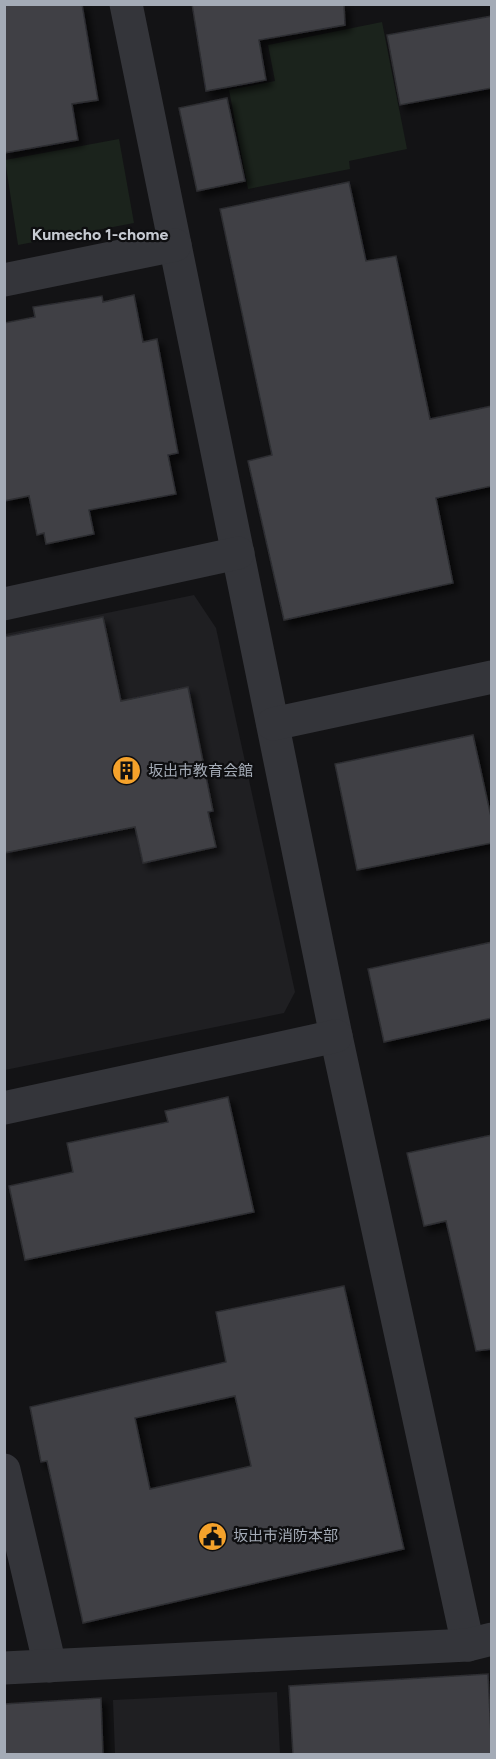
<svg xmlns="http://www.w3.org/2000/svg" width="496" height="1759" viewBox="0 0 496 1759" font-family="Figtree,'Noto Sans JP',sans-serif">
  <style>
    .built { fill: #1f1f22 }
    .green { fill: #1b231c }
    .building { fill: #3f4145; stroke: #2d2d31; stroke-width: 1.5; fill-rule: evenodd; filter: url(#shadow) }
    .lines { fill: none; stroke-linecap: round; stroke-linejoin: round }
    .minor { stroke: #34353a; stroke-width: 33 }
    .labels { text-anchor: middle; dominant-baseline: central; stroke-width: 4.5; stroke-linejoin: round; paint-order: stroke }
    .poi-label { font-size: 15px; fill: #a4abb6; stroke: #0e0e10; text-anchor: start }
    .neighbourhood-label { font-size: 16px; font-weight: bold; fill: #c6cad2; stroke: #0e0e10 }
  </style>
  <defs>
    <filter id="shadow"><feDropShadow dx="5.5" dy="5.5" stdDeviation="3" flood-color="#0009"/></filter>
  </defs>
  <rect width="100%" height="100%" fill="#131315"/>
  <!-- built -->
  <g class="built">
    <path d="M194,595L216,628L295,992L284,1013L5,1070V634Z"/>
    <path d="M277,1692L280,1754H115L113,1700Z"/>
  </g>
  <!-- green -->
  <g class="green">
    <path d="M382,22L407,149L349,161L350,169L248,189L229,90L275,81L268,45Z"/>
    <path d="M119,139L134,223L18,245L5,160Z"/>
  </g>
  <!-- building -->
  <g class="building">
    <path d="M4,4H82L98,100L72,104L78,140L4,153Z"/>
    <path d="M192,4H344L345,25L259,40L266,80L206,91Z"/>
    <path d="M492,16V88L400,105L387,35Z"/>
    <path d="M227,98L245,181L197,191L179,108Z"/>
    <path d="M349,182L366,261L396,256L430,419L492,406V486L436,498L453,583L284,620L248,461L272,455L220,209Z"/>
    <path d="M134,295L143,342L157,339L178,453L168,455L176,494L89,510L94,534L46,544L44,533L37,535L29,496L4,501V323L35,317L33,307L102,296L103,302Z"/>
    <path d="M103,617L121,701L188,687L213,811L208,812L216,847L143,863L135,827L4,853V637Z"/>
    <path d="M473,735L492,821V843L357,870L335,764Z"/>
    <path d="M492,942V1018L384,1042L368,969Z"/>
    <path d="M228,1097L254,1212L25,1260L9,1186L73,1172L67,1143L168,1122L165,1111Z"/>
    <path d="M492,1135V1349L476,1351L446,1221L424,1226L407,1153Z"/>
    <path d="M344,1286L404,1549L83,1623L47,1461L41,1462L30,1407L226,1362L216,1312ZM235,1396L251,1466L150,1489L135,1418Z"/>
    <path d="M488,1674L492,1755H293L289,1686Z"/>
    <path d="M101,1698L103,1755H4V1704Z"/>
  </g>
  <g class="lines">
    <!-- minor -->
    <g class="minor">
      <path d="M126,4L336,1036L468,1645"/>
      <path d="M4,280L175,245"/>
      <path d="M4,604L238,553"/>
      <path d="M273,724L492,677"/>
      <path d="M4,1108L336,1036"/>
      <path d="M4,1470L50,1666"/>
      <path d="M4,1668L468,1645L492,1639"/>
    </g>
  </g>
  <!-- icons -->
  <defs>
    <symbol id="building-disc" viewBox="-11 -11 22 22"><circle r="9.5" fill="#f5a22b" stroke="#0e0e10"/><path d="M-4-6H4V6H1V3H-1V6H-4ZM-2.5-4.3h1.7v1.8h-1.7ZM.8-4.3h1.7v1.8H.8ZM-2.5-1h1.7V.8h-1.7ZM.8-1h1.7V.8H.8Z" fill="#111"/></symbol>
    <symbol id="civic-disc" viewBox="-11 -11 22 22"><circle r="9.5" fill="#f5a22b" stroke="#0e0e10"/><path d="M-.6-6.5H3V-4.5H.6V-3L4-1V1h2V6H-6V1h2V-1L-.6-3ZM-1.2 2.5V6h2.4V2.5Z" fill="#111"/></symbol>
  </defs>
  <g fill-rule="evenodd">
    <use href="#building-disc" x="110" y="754" width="33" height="33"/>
    <use href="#civic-disc" x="196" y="1520" width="33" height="33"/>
  </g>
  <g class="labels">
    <!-- poi labels -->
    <g class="poi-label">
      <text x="148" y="771">坂出市教育会館</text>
      <text x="233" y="1536">坂出市消防本部</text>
    </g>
    <!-- neighbourhood labels -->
    <g class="neighbourhood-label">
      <text x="100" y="234">Kumecho 1-chome</text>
    </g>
  </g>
  <!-- border -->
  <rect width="496" height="1759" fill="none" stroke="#a4abb6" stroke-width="12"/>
</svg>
